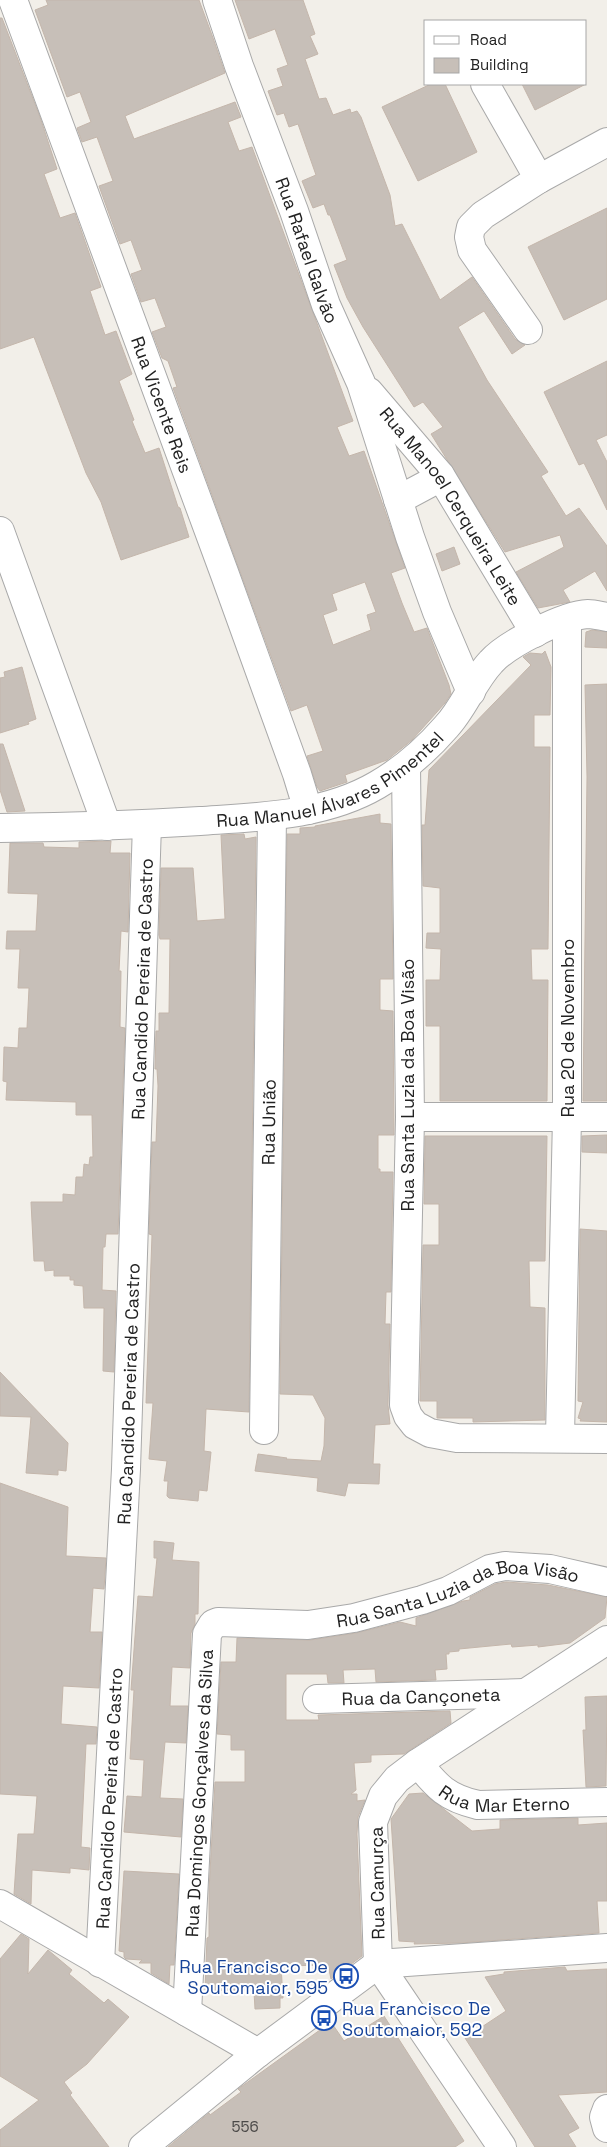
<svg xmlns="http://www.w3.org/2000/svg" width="607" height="2147" viewBox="0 0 607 2147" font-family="'Space Grotesk',sans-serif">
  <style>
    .building { fill: #c7bfb8; stroke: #c4b6ab; fill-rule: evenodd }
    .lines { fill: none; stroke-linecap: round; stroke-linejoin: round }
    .minor-casing { stroke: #a9a9a9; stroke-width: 30 }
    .minor { stroke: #fff; stroke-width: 28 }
    .labels { text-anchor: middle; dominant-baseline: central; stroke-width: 4; stroke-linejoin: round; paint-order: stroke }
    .number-label { font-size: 15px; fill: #4b4948 }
    .street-label { font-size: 18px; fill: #222; stroke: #fff }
    .transit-label { font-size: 18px; fill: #164399; stroke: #fff; text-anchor: end }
  </style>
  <rect width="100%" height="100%" fill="#f2efe9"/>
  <!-- building -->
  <g class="building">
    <path d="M46,0H199L213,38L225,73L125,116L134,139L235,102L241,117L228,122L239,151L252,147L353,421L337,427L349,456L364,451L405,568L391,573L402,603L414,632L427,628L449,685L451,694L445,703L412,740L387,760L345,775L347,782L320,791L317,787L307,756L323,751L307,705L291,711L287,700L173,388L177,387L168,361L162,358L152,332L166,327L155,298L141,302L131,274L142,270L131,240L120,244L99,186L113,181L97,137L82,142L77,128L91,122L80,92L67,97L35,10L48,5ZM365,582L376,612L367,615L371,630L333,645L323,615L337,610L332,594Z"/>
    <path d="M235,0H303L315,34L310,36L318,54L305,59L319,99L326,98L333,115L350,109L351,113L357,111L361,117L390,195L395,226L402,224L440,300L472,277L515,339L525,345L512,354L484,311L458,327L487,380L548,472L541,476L566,516L579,508L607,546V591L595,571L563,590L570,602L538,608L516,572L564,547L560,535L505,552L431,434L443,427L423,402L414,407L363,327L347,298L334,265L347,260L330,215H328L324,204L313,208L302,181L316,175L298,124L289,127L284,113L277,115L268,91L283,86L277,69L288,65L275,29L249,39Z"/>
    <path d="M0,18H2L40,117L57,169L44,174L60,218L75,213L101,287L90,291L105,335L116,331L132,374L119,381L134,420L132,421L145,453L159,448L178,507L180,508L189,537L121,560L101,502L86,473L34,337L0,349Z"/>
    <path d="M431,84H445L477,152L418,181L382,107Z"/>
    <path d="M522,84H586L535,110Z"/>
    <path d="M607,208V299L564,320L528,247Z"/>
    <path d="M607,361V435L596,440L607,462V510L584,463L579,465L544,392Z"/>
    <path d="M454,547L460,564L442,571L436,554Z"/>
    <path d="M592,630L607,632V648L585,647L586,632Z"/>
    <path d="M545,651L551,667L550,715H534V747H550L548,949H531L532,980H548L547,1101H440V1026H426V980H440L441,949L426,948L427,933H440V888L423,886L422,825H425L429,770L531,665L523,657L530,653L542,654Z"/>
    <path d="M22,667L36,719L28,722L29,724L0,733V678L5,677L4,672Z"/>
    <path d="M607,684V1101H583L587,777L585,685Z"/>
    <path d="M0,744H3L25,811L7,812L0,790Z"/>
    <path d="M380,814V823L391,824L393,979H380V1010L393,1011L394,1135H378V1169H380V1172H393L391,1292H386L385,1324H390L388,1405L390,1424L375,1425L373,1464H380L379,1484L348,1483L345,1496L317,1491L318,1478L255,1471L258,1454L287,1458L286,1459L321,1461L324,1446L325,1418L313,1395L280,1394L287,834H300V828L315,827V826Z"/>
    <path d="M244,834L245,839L256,837L249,1412L206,1409L204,1451L211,1452L207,1491L199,1490L198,1501L169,1498L167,1496L168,1481H164L167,1461L149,1459L153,1403H146L152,1235L149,1234L152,1142H156L158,1086L157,1069H155L156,1031H159V1013H169L170,939H160L159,935L161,868H193L197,921L225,919L221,835Z"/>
    <path d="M111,841L110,853H130L128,932L121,931L119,971H121L120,1027L125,1028L118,1234H106L105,1247H103L102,1290L116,1291L114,1372L103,1371L104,1308H84L83,1286L74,1285V1280H70V1276H54V1270L45,1271L44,1261H34L31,1202H63V1194L75,1195L76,1177H83L84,1164L89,1165L90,1157H93L92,1115H76V1102L6,1100L7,1082L3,1081L4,1047L18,1048L19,1028H27L29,988H18L20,949H6L7,931H36L38,894L8,893L10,843H43L44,847L79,848V842Z"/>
    <path d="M607,1135V1153L582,1152V1136Z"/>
    <path d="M425,1136H547L545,1261H529L530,1307L545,1308V1420L473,1422V1418H437V1401H420L423,1245H439V1204H424Z"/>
    <path d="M580,1229L607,1231V1422L580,1421L581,1419L578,1418L583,1402L578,1401Z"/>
    <path d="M0,1372L68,1443L66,1471L58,1470V1475L26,1473L31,1417L0,1416Z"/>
    <path d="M0,1483L68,1507L66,1556L106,1558L104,1589L93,1588L90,1632H102L99,1688L63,1686L61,1724L97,1727L96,1744H86L81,1847L90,1848L89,1870L70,1868V1873L32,1870L31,1904L14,1894L18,1834H34L37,1796L0,1794Z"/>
    <path d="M154,1541L174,1543L172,1560L199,1562L198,1614H195V1624L191,1633L190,1668L172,1667L170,1706H188L186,1743L165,1742L160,1798L183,1799L181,1837L124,1832L127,1796L142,1797L144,1760L130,1759L134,1690H131L138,1596L153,1597L157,1558H154Z"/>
    <path d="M506,1582L548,1585L607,1597L605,1618L570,1643L538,1647V1645L512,1647L511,1644L459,1649V1651L449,1652V1654H446L447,1669L435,1670L436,1680L376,1682L375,1669L343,1670L344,1683H328L327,1674H286V1720H319L318,1715L450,1711L451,1723L404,1754L371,1755V1762L354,1763L356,1790L351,1794H357V1801L365,1800L358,1817L357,1834L362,1956L331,1979L328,1965L281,1966L283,1998H280V2008L255,2009L254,1991L205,1990L207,1938L209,1937V1890L215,1782H245V1750H231V1735L217,1734L221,1662H236L237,1638L310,1640L356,1633L400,1622L416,1626V1618L463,1601L470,1600V1597L495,1584Z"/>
    <path d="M607,1696L606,1786L586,1787L583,1730H586L585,1697Z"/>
    <path d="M423,1793L472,1831L500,1829V1820L578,1818V1825L607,1823V1901H597L599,1933L460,1943L414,1944L415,1942L399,1941L391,1819L409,1794Z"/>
    <path d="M124,1871L179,1874L174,1965H170L169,1984L151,1973V1963H139L142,1960L126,1959L124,1957V1952L119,1951Z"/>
    <path d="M21,1934L29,1939L28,1974L48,1950L72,1970L69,1974L104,2003L108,1999L129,2017L87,2064L64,2082L72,2093L70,2095L109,2147H0V2130L39,2100L0,2076V1959Z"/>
    <path d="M565,1967L567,1971L607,1969V2092L558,2095L579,2128L568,2134L576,2147H535L465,2038L506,2011L485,1977L504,1974V1972Z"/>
    <path d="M384,2016L464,2141L455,2147H168L209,2113L210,2115L241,2092L238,2089L245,2084L331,2022L344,2041Z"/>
  </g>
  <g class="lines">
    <defs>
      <g id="minor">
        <path id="s1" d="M13,0L224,572L297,774L308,810"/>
        <path id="s2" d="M217,0L239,66L294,211L326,305L361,383L410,537L437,612L471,692"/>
        <path d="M485,84L539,179"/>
        <path d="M528,330L472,250L469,237L471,227L483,215L539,179L607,142"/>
        <path id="s3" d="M369,392L440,475L535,633"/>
        <path d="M398,500L428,484L440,475"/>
        <path d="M0,531L107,826"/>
        <path d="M406,766L410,1117L404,1405L408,1416L415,1425L430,1433L457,1438L607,1439"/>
        <path id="s4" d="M0,828C67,827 134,825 200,821C259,817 324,816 377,785C403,770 426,750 446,727C464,708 473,681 491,662C507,644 564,615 588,614C594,614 601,616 607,617"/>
        <path d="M410,1117H607"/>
        <path id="s5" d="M264,1430L272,816"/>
        <path id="s6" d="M560,1437L567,1117V619"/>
        <path id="s7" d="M317,1699L525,1693"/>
        <path id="s8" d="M418,1763C437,1787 447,1798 478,1805L607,1802"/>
        <path d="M0,1904L258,2053"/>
        <path id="s9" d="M100,1963L126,1469L147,824"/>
        <path id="s10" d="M187,2012L207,1634L213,1624L218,1622L308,1625L354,1618L422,1600L448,1591L490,1569L505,1566L550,1569L607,1582"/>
        <path d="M607,2109L604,2117L607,2128"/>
        <path d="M143,2147L258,2053L378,1964L607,1948"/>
        <path d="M502,2147L378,1964L373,1822L383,1796L397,1779L418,1763L607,1640"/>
      </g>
    </defs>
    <!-- minor casing -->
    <use href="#minor" class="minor-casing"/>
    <!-- minor -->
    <use href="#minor" class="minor"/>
  </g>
  <!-- icons -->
  <defs>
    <symbol id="bus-ring" viewBox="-11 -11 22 22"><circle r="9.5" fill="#fff" stroke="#1a4fb4" stroke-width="1.5"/><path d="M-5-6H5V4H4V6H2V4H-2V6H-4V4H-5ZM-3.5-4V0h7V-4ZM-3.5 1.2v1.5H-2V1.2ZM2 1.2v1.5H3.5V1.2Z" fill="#1a4fb4"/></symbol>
  </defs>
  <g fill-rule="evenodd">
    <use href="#bus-ring" x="332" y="1962" width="28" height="28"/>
    <use href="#bus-ring" x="310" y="2004" width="28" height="28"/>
  </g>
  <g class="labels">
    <!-- number labels -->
    <g class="number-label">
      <text x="245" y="2126">556</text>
    </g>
    <!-- street labels -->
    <g class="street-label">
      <text stroke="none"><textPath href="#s2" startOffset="266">Rua Rafael Galvão</textPath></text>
      <text stroke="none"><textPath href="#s1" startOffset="431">Rua Vicente Reis</textPath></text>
      <text stroke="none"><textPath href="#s3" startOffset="141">Rua Manoel Cerqueira Leite</textPath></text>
      <text stroke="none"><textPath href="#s4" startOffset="340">Rua Manuel Álvares Pimentel</textPath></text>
      <text stroke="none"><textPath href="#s9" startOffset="975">Rua Candido Pereira de Castro</textPath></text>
      <text stroke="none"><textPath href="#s6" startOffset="409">Rua 20 de Novembro</textPath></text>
      <text transform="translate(407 1085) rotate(-90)">Rua Santa Luzia da Boa Visão</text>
      <text stroke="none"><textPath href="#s5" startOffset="308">Rua União</textPath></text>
      <text stroke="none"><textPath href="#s9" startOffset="570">Rua Candido Pereira de Castro</textPath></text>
      <text stroke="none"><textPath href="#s10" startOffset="641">Rua Santa Luzia da Boa Visão</textPath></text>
      <text stroke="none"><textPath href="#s7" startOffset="104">Rua da Cançoneta</textPath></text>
      <text stroke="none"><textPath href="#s10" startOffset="219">Rua Domingos Gonçalves da Silva</textPath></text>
      <text stroke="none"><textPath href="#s8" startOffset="101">Rua Mar Eterno</textPath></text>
      <text stroke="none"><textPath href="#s9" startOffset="165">Rua Candido Pereira de Castro</textPath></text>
      <text transform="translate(377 1883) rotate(-91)">Rua Camurça</text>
    </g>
    <!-- transit labels -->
    <g class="transit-label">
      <text x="328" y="1966">Rua Francisco De<tspan x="328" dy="21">Soutomaior, 595</tspan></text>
      <text x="342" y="2008" text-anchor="start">Rua Francisco De<tspan x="342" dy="21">Soutomaior, 592</tspan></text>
    </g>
  </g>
  <!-- legend -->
  <rect x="424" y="20" width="162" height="65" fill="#ffffff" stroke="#a7a7a7"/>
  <rect x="434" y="36" width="25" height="8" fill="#ffffff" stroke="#a7a7a7"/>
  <text x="470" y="45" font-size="15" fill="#222222">Road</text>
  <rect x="434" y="58" width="25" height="15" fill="#c7bfb8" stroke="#a7a7a7"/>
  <text x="470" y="70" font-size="15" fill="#222222">Building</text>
</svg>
